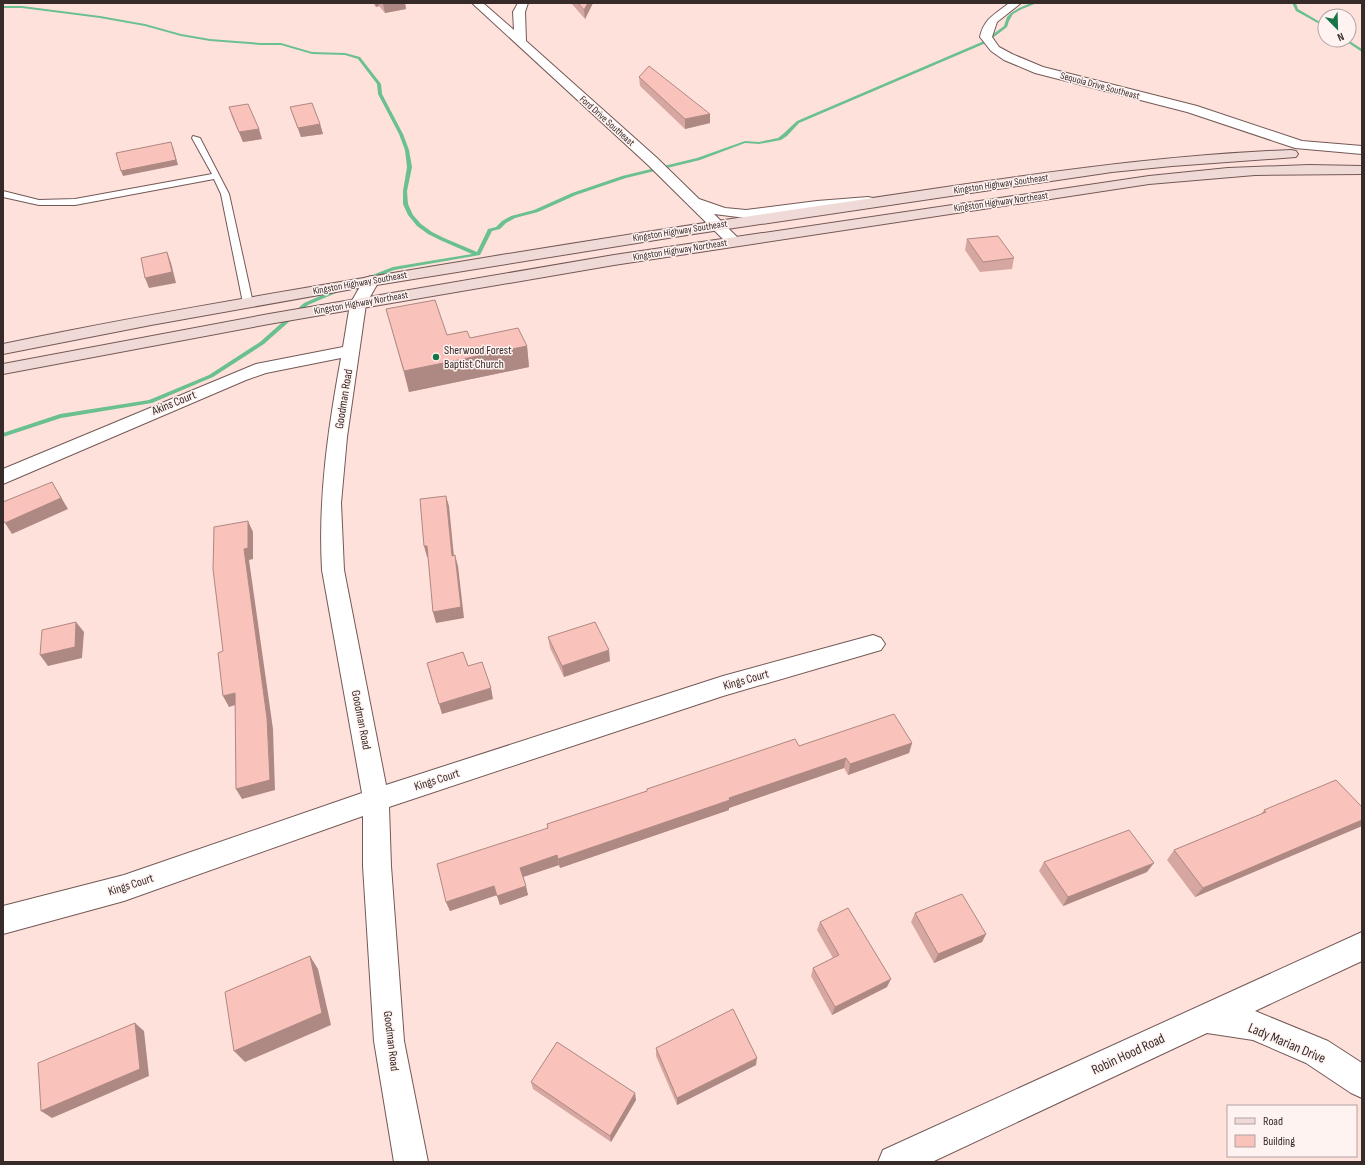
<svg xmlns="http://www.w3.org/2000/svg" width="1365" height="1165" viewBox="0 0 1365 1165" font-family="'Sofia Sans Condensed',sans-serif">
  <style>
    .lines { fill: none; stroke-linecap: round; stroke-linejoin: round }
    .stream { fill: #6bc090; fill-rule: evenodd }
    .service-casing { stroke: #735956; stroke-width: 2 }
    .minor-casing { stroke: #735956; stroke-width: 2 }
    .secondary-casing { stroke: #735956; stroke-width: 2 }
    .service { fill: #fff; fill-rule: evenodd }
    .minor { fill: #fff; fill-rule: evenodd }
    .secondary { fill: #f0dad7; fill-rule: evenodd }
    .wall { fill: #d6a7a0 }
    .shaded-wall { fill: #ae8882 }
    .building { fill: #f9c2ba; stroke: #ae8882 }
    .poi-dot { fill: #177449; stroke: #fff3f1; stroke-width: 1.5 }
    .labels { text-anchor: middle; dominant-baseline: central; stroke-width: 3; stroke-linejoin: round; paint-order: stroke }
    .far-street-label { font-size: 10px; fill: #372b2a; stroke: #fff3f1 }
    .poi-label { font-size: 12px; fill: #372b2a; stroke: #fff3f1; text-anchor: start }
    .street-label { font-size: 12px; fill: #372b2a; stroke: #fff3f1 }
    .near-street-label { font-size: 14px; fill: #372b2a; stroke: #fff3f1 }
  </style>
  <rect width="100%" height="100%" fill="#ffe1dc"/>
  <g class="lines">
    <!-- stream -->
    <g class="stream">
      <path d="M1031,3H1037L1022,9L1013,14L1009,21L1007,27L986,43L799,123L787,136L781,140L759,144L745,143L700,160L626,178L576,195L538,212L515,218L506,223L500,229L492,231L480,255L394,270L364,282L361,280L362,279L393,267L472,254L440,240L428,234L417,226L408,215L403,204V191L407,167L405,150L399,134L378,94L377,84L358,59L345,55L312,54L281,45H261L210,41L181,36L145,26L100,18L22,8H3V6H22L100,16L145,24L181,34L210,39L261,43H281L312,52L345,53L360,57L381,84L382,94L403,134L409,150L412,167L407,191L408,204L413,215L421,224L432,232L444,238L477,252L488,229L496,227L502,221L511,216L534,210L572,193L622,176L697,158L745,141L759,142L778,138L783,134L797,121L984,41L1004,26L1007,17L1011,13L1019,8Z"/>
      <path d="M1292,3H1296L1298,9L1325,25V27L1296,11Z"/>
      <path d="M1344,40H1348L1362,49V52Z"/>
      <path d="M341,287L343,288V290L308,305L264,344L213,377L152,403L61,418L3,437V433L60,414L149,400L209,375L260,342L304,303Z"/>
    </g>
    <defs>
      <path id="service" d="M193,136L200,138L229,194L253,303L251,305H245L243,303L221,194L214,179L75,205H39L3,197V191L39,200L75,199L212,174L192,138Z"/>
      <g id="minor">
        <path d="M472,3H483L514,30L513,12L518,3H528L525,12L526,41L657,158L699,199L725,208L746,210L817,201L868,197L873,198L875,201L873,204L868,205L817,209L746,218L714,214L742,242L739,245H729L647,164Z"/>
        <path d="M1009,3H1021L997,22L992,37L999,47L1012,54L1043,67L1197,106L1302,141L1362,146V154L1295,148L1187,112L1035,73L1004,60L991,51L980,37C984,18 996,14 1009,3Z"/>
        <path d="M371,276L377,278L379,281L366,304L347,437L341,503L344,570L386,785L723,676L873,635L881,638L885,644L881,650L723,696L389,807L391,866L404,1041L428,1162H394L374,1041L363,866V816L124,901L3,934V906L124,875L362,793L322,570C318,498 328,429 341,358L266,373L246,380L3,484V469L256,364L343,347L350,304L365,278Z"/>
        <path d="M1362,932V961L1255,1011L1328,1041L1362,1063V1098L1351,1093L1306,1063L1253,1040L1207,1033L932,1162H878L883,1150Z"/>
      </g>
      <g id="secondary">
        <path d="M1291,150L1296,151L1298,154L1296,157L1172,166L1112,172L687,235L364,287L151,325L3,354V344C101,323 200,306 299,289C461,261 622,235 784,211C953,187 1120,157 1291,150Z"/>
        <path d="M1309,165L1362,166V174L1255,175L1149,184L614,265L269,324L3,374V364L269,314L614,255L1149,176L1228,168Z"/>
      </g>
    </defs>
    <!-- service casing -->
    <use href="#service" class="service-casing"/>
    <!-- minor casing -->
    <use href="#minor" class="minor-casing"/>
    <!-- secondary casing -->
    <use href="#secondary" class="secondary-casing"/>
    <!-- service -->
    <use href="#service" class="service"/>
    <!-- minor -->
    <use href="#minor" class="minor"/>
    <!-- secondary -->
    <use href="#secondary" class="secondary"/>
  </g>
  <!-- wall -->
  <g class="wall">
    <path d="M373,3H405L406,9L385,13L379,6L376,7Z"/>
    <path d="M571,3H593L585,19Z"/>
    <path d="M639,77L710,114V123L685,129L640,86Z"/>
    <path d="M229,107L262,139L243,142L232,117Z"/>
    <path d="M290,107L320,124L323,134L301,137L293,116Z"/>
    <path d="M967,239L1014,258L1012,269L980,272L965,250Z"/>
    <path d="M386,309L447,335L527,346L529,367L409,392L392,330Z"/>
    <path d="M548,637L610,661L564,677L550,648Z"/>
    <path d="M912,743L909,753L848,775L844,768L729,808V810L560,868L559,865L523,877L528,895L500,905L497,895L450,911L446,902L547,828V824L647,791V789L799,746Z"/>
    <path d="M1362,807V826L1195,897L1167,860L1174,850L1261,814L1264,810Z"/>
    <path d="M1044,862L1147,872L1063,906L1039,871Z"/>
    <path d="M915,913L986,934L982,942L934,963L911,922Z"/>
    <path d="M820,922L887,987L832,1015L811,976L813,968L833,958L817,930Z"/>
    <path d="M656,1048L756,1065L677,1105L656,1056Z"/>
    <path d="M531,1082L636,1100L611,1142L533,1089Z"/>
  </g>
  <!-- shaded-wall -->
  <g class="shaded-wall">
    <path d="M375,3H378L379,6L376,7Z"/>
    <path d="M391,3H405L406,9L385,13L383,4Z"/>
    <path d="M588,3H593L585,19L584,10Z"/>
    <path d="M710,114V123L685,129V119Z"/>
    <path d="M320,124L323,134L301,137L298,128Z"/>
    <path d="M259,129L262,139L243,142L239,132Z"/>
    <path d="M173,147L178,165L123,176L121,171Z"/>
    <path d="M167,252L171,263L176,283L149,288L145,278Z"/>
    <path d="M527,346L529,367L409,392L404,371Z"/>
    <path d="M52,482L68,509L12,534L5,523Z"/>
    <path d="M446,496L449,506L455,567L452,556Z"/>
    <path d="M248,521L253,532V559L249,560L273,729L275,790L242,799L236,789L244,549Z"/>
    <path d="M424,546H427L430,557H427Z"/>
    <path d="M455,555L458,566L464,618L436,623L433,612Z"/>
    <path d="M76,622L84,632L82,658L48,666L40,655Z"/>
    <path d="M609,650L610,661L564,677L562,666Z"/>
    <path d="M491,688L493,699L442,714L439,704Z"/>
    <path d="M235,693L241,703L229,707L223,696Z"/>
    <path d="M912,743L909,753L848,775L850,764Z"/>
    <path d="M846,758L844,768L729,808V810L560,868L558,859L729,798Z"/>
    <path d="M1362,820V826L1195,897L1203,888Z"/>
    <path d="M557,855L559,865L523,877L520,868Z"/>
    <path d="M1154,863L1147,872L1063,906L1068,897Z"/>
    <path d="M494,886L497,895L450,911L446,902Z"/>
    <path d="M526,886L528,895L500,905L497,896Z"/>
    <path d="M986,934L982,942L934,963L938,954Z"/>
    <path d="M310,956L318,969L331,1025L245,1062L234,1051Z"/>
    <path d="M891,979L887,987L832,1015L835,1007Z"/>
    <path d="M135,1023L144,1031L149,1076L52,1118L41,1111Z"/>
    <path d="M757,1058L756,1065L677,1105V1098Z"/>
    <path d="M635,1093L636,1100L611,1142L610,1136Z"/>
  </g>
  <!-- building -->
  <g class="building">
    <path d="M382,3H391L383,4Z"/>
    <path d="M578,3H588L584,10Z"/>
    <path d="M649,66L710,114L685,119L639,77Z"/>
    <path d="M312,103L320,124L298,128L290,107Z"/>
    <path d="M248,104L259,129L239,132L229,107Z"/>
    <path d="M171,142L176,160L121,171L116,153Z"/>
    <path d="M998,236L1014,258L983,262L967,239Z"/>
    <path d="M167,252L172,272L145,278L141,258Z"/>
    <path d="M435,300L447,335L467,331L470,338L518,328L527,346L404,371L386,309Z"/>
    <path d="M52,482L61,498L5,523L3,520V502Z"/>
    <path d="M446,496L452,556L455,555L461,607L433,612L427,546H424L420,499Z"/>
    <path d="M248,521V548L244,549L267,718L270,780L236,789L235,693L223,696L218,653L223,651L213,569L214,527Z"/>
    <path d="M76,622L75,647L40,655L42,630Z"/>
    <path d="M595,622L609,650L562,666L548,637Z"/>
    <path d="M463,652L468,666L482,662L491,688L439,704L427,663Z"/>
    <path d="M894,714L912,743L850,764L846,758L729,798L730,800L558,859L557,855L520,868L526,886L497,896L494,886L446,902L437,864L548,828L547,824L647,791V789L795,739L799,746Z"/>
    <path d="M1336,780L1362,807V820L1203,888L1174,850L1266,812L1264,810Z"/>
    <path d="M1129,830L1154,863L1068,897L1044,862Z"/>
    <path d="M962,894L986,934L938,954L915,913Z"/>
    <path d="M848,908L891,979L835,1007L813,968L839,955L820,922Z"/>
    <path d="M310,956L322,1013L234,1051L225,992Z"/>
    <path d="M733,1009L757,1058L677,1098L656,1048Z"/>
    <path d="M135,1023L140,1069L41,1111L38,1063Z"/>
    <path d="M557,1042L635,1093L610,1136L531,1082Z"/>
  </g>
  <!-- markers -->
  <circle class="poi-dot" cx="436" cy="357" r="4"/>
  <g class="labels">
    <!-- far-street labels -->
    <g class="far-street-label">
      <text transform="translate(1100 86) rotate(15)">Sequoia Drive Southeast</text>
      <text transform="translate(607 121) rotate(42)">Ford Drive Southeast</text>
      <text transform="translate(1001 184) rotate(-8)">Kingston Highway Southeast</text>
      <text transform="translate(1001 202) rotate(-8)">Kingston Highway Northeast</text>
      <text transform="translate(680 231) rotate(-9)">Kingston Highway Southeast</text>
      <text transform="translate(680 250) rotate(-9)">Kingston Highway Northeast</text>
      <text transform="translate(360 283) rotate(-10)">Kingston Highway Southeast</text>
      <text transform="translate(361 303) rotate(-10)">Kingston Highway Northeast</text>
    </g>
    <!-- poi labels -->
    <g class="poi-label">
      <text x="444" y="350">Sherwood Forest<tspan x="444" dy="14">Baptist Church</tspan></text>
    </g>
    <!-- street labels -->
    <g class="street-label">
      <text transform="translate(344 399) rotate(-81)">Goodman Road</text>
      <text transform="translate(174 403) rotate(-22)">Akins Court</text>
      <text transform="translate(746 680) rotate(-16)">Kings Court</text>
      <text transform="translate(361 720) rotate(79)">Goodman Road</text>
      <text transform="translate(437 780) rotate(-18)">Kings Court</text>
      <text transform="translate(131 885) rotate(-18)">Kings Court</text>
      <text transform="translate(391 1041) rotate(83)">Goodman Road</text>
    </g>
    <!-- near-street labels -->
    <g class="near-street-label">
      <text transform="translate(1287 1043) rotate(23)">Lady Marian Drive</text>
      <text transform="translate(1128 1054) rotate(-25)">Robin Hood Road</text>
    </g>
  </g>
  <!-- border -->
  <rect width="1365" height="1165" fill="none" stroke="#372b2a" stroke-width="8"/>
  <!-- legend -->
  <rect x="1227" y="1105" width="130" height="52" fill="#fff3f1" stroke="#afa3a1"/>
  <rect x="1235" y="1118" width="20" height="6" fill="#f0dad7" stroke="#afa3a1"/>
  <text x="1263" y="1125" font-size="12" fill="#372b2a">Road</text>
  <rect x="1235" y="1135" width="20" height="12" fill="#f9c2ba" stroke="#afa3a1"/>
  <text x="1263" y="1145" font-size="12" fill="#372b2a">Building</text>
  <!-- north arrow -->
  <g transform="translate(1337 28) rotate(157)"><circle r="19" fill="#fff3f1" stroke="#afa3a1"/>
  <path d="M0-3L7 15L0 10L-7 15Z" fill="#177449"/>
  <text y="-6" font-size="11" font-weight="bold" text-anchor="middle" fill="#372b2a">N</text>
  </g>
</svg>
